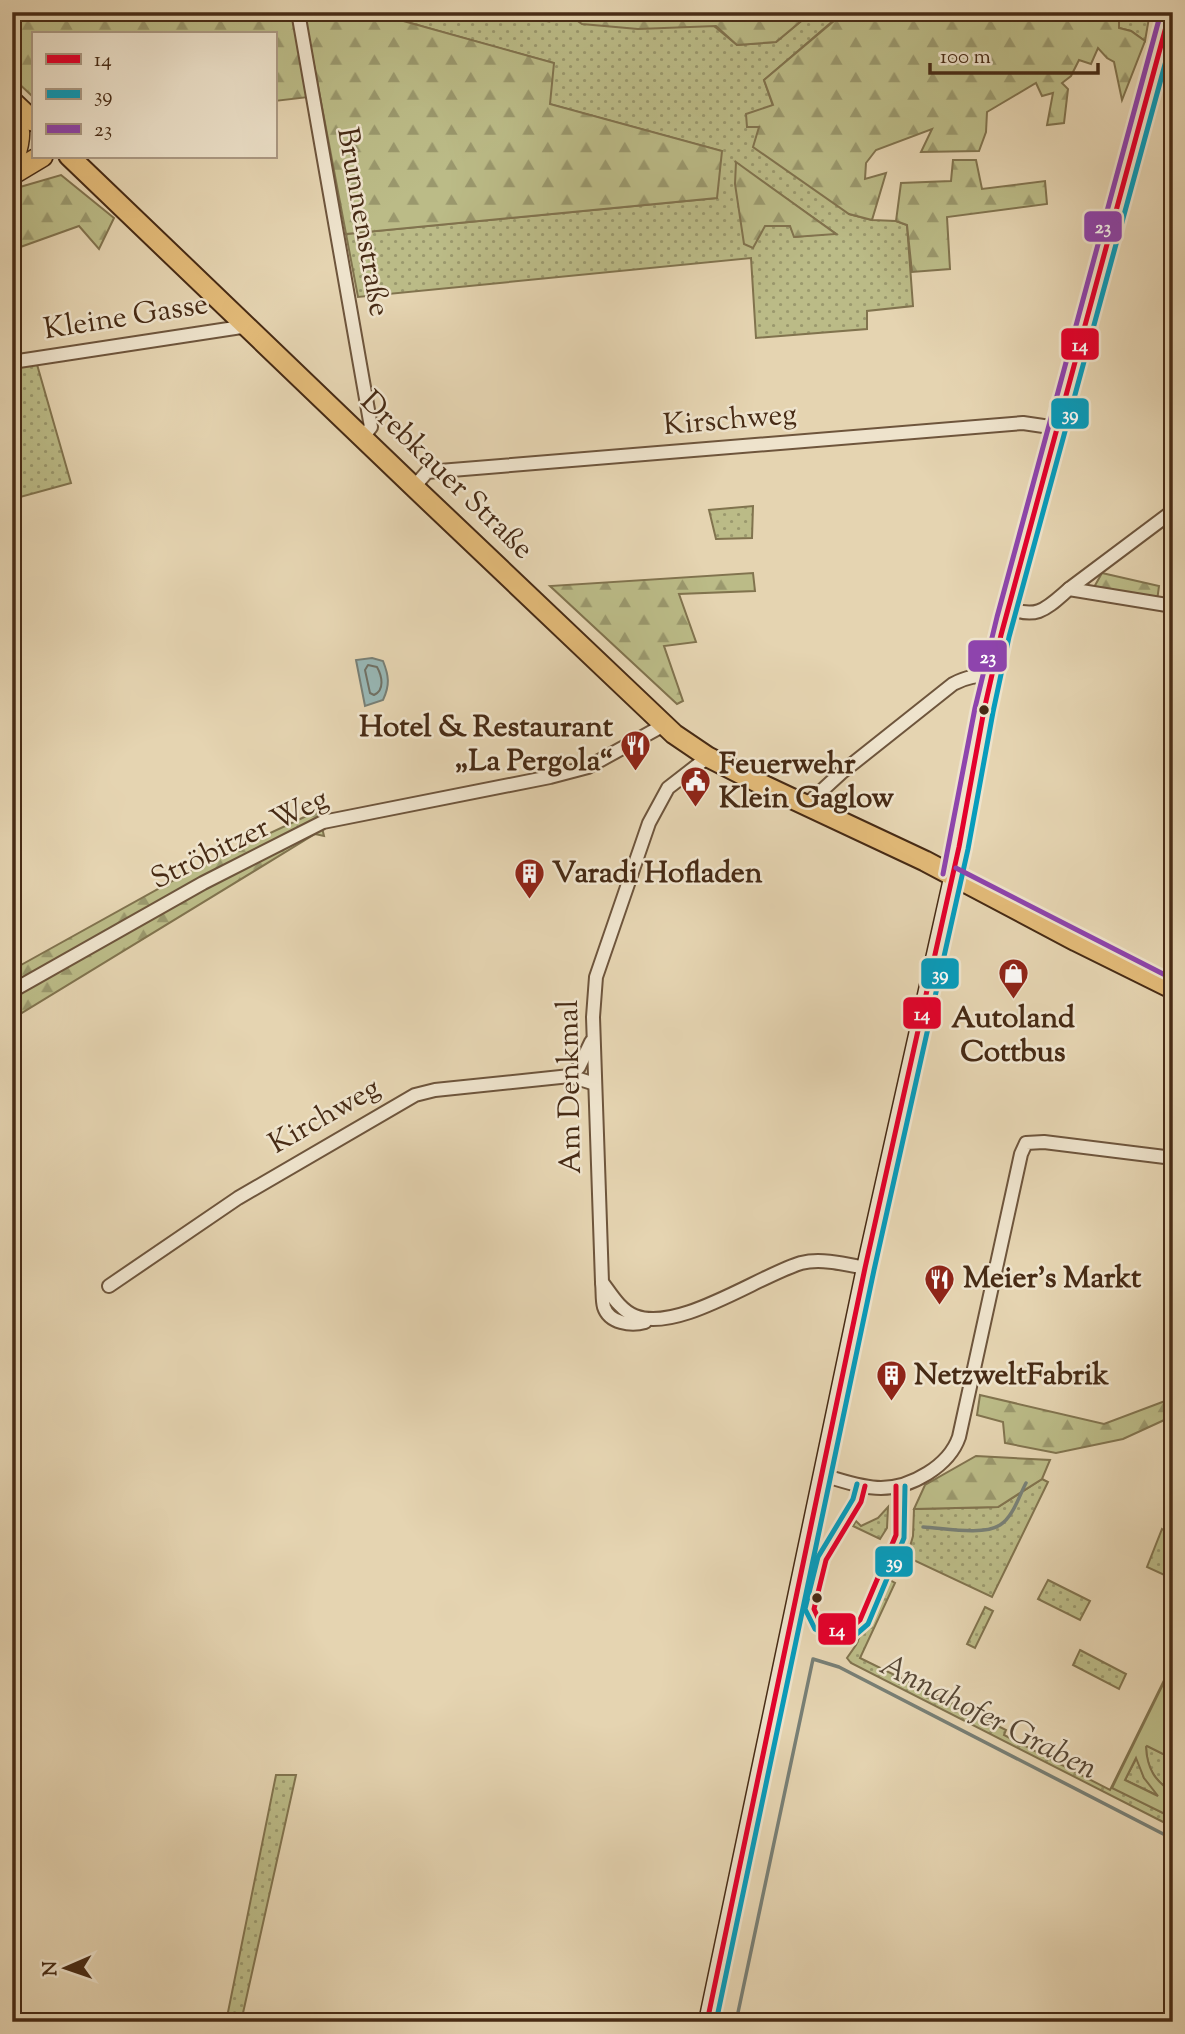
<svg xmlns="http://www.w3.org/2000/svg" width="1185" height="2034" viewBox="0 0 1185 2034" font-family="'Sorts Mill Goudy',serif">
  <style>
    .grass { fill: url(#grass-dots); stroke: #81734e; stroke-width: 2; fill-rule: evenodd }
    .forest { fill: url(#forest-firs); stroke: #81734e; stroke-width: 2 }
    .green { fill: #bbbb87; stroke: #81734e; stroke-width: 2; fill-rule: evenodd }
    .water { fill: #98b7b5; stroke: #787f75; stroke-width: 2 }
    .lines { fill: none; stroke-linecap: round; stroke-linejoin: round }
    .shore { stroke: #707165; stroke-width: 2 }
    .stream { stroke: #787f75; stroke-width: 3.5 }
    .minor-casing { stroke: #6e553c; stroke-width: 16 }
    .secondary-casing { stroke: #472b15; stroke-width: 19 }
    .primary-casing { stroke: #472b15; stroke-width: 23 }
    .motorway-casing { stroke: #472b15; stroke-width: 24 }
    .minor { stroke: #eee3cc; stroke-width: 12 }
    .secondary { stroke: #eee3cc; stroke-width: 16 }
    .primary { stroke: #e2ba78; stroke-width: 19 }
    .motorway { stroke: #e2ba78; stroke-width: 21 }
    .bus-1-casing { stroke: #eee3cc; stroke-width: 10 }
    .bus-2-casing { stroke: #eee3cc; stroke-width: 10 }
    .bus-3-casing { stroke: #eee3cc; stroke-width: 10 }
    .bus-1 { stroke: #e4002b; stroke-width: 5 }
    .bus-2 { stroke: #079cbc; stroke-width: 5 }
    .bus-3 { stroke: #8e44ad; stroke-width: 5 }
    .bus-dot { fill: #472b15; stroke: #eee3cc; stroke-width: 2.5 }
    .labels { text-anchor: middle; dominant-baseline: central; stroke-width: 5; stroke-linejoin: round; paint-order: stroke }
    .street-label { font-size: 30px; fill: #472b15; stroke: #eee3cc }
    .poi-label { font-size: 30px; font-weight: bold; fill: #472b15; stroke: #eee3cc; text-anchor: start }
    .water-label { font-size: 32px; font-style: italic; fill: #574735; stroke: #eee3cc }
    .line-badge { stroke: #eee3cc; stroke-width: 2.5 }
    .badge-label { font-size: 19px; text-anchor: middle; font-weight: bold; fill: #fff }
  </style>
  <defs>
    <pattern id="grass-dots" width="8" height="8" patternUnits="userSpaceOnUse" patternTransform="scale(1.75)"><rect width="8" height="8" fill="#bbbb87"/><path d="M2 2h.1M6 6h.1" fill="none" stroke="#9a986d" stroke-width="1.8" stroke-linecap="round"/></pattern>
    <pattern id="forest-firs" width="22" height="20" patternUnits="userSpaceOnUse" patternTransform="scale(1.75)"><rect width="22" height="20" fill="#bbbb87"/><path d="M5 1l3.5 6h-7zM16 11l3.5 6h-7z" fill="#9a986d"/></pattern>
  </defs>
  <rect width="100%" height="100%" fill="#e5d4b1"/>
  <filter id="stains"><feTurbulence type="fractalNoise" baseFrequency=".00286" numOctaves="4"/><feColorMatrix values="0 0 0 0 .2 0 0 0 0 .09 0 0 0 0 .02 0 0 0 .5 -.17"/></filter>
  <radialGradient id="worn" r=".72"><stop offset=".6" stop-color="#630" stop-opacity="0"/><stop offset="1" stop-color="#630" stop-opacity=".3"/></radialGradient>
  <!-- grass -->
  <g class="grass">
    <path d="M371,12H495L547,21L536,12H565L714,26L737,45L776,42L812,12H825L834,20L764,80L773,106L759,127L849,214L872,220L896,221L907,225L913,306L867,311V329L756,338L751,258L358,297L346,234L716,198L721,151L549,104L553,63ZM736,163L835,233L795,237L790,226H765Z"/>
    <path d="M1102,12H1150L1145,41L1131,31L1119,28V18Z"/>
    <path d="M36,361L71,483L13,499L12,368Z"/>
    <path d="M753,506L752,538L716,539L709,510Z"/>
    <path d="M1042,1479L1048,1482L992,1597L907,1557L913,1536L914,1509L998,1507Z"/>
    <path d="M888,1507L887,1528L880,1539L853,1526L856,1521L861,1526L878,1518Z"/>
    <path d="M1162,1529L1173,1536V1579L1147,1567Z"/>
    <path d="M888,1579L895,1583L860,1658L1006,1730L1004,1735L1110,1790L1173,1662L1112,1787L1173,1818V1827L851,1663L847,1658L856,1645L866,1621L871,1623Z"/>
    <path d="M1048,1580L1090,1601L1080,1620L1038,1599Z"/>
    <path d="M985,1607L993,1611L975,1648L967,1644Z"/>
    <path d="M1080,1650L1126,1674L1119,1689L1073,1665Z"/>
    <path d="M1146,1745L1173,1759V1792C1154,1781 1146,1767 1146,1745Z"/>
    <path d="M1137,1757L1144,1778L1173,1803L1125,1780Z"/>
    <path d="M276,1775H296L241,2022H226Z"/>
  </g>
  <!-- forest -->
  <g class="forest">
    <path d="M12,12H291L309,97L275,101V33H33V97L12,77Z"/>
    <path d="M304,12H371L554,63L550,104L722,151L717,198L346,234Z"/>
    <path d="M565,12H812L776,42L737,45L716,26L638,29L582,24Z"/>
    <path d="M825,12H1102L1119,18V28L1131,31L1145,41L1122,100L1114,62L1107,58L1098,48L1091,64L1079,60L1071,76L1062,83L1068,89L1064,123L1047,125L1053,93L1042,96L1036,83L987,112L986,132L979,151L921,152L932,129L876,150L866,163L865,179L886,173L872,220L849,214L753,147L759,127H747L746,114L773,105L764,80L834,21Z"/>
    <path d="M953,160H976L982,189L1045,181L1047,204L947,217L950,269L912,272L907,225L896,221L901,183L951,181Z"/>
    <path d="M736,162L836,234L794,237L790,226H765L753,248L744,244L735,184Z"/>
    <path d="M61,175L114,218L99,249L79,226L12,250V192L20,187Z"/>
    <path d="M753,573L755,591L679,594L696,642L664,646L683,701L677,704L550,586Z"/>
    <path d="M1102,573L1159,586L1157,601L1093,589Z"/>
    <path d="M315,812L319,815L324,836L315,834L12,1019V970L196,868Z"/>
    <path d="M980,1395L1104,1424L1173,1398V1416L1123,1439L1056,1453L1005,1443L1003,1422L977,1415Z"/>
    <path d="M976,1456L1050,1460L1042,1479L998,1507L914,1509L925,1485Z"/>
  </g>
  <!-- green -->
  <path class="green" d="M1173,1664V1759L1147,1746L1146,1747C1147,1768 1155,1782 1173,1792V1818L1112,1788ZM1136,1758L1144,1778L1158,1796L1125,1780Z"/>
  <!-- water -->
  <path class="water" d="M372,658L383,661C389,676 390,685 383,700L365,706L356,660Z"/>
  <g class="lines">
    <!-- shore -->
    <path class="shore" d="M368,665L377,667C382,676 385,690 374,695L370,693L365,670Z"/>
    <!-- stream -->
    <g class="stream">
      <path d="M923,1527C944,1528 983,1536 1000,1525C1013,1517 1019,1496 1026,1483"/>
      <path d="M736,2022L813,1659L839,1667L1173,1839"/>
    </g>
    <defs>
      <g id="minor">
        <path d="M298,12L371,427L363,437"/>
        <path d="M12,362L248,326"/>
        <path d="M414,487L427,472L1023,423L1057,428"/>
        <path d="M1069,589L1173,511"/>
        <path d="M1008,607C1037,621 1048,607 1069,589L1173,606"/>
        <path d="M708,757L668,788L649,823L596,977L593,1017L602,1282C611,1294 620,1310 635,1316C678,1333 758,1276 801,1263C821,1258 845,1264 865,1268"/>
        <path d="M805,806L841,773L953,684C966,677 977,675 993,676"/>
        <path d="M12,991L203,883L323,822L550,777L588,767L664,725"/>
        <path d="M570,1076L579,1067L591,1042"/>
        <path d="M602,1283C603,1291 602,1300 604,1307C609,1323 631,1326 645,1322"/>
        <path d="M109,1286L238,1198L415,1095L435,1090L570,1076L595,1084"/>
        <path d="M822,1475C841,1480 861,1488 881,1488C911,1488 949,1466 959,1437L1021,1154L1026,1143L1044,1142L1173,1158"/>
      </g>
      <path id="secondary" d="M707,2022L865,1268L959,847L984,710L1001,635L1170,12"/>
      <g id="primary">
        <path d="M12,101L33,121"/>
        <path d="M69,156L414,487L674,734L708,757L761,784L925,861L1076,941L1173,989"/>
      </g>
      <g id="motorway">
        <path d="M12,110C21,128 20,138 14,157"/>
        <path d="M12,174L42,156"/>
      </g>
    </defs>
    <!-- minor casing -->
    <use href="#minor" class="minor-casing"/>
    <!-- secondary casing -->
    <use href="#secondary" class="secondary-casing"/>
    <!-- primary casing -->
    <use href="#primary" class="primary-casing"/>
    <!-- motorway casing -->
    <use href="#motorway" class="motorway-casing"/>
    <!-- minor -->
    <use href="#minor" class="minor"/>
    <!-- secondary -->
    <use href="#secondary" class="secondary"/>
    <!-- primary -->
    <use href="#primary" class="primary"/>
    <!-- motorway -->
    <use href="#motorway" class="motorway"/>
    <defs>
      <g id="bus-1">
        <path d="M865,1486L861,1502L826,1560L814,1609L820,1622L833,1629L849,1630L860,1620L896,1535V1486"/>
        <path d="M707,2022L865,1268L959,847L984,710L1001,635L1170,12"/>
      </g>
      <g id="bus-2">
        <path d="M857,1484L853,1499L818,1557L805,1609L815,1629L831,1637L852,1638L868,1624L904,1538L905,1486"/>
        <path d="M716,2022L874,1270L968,849L993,712L1009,637L1173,35"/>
      </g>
      <g id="bus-3">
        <path d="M956,868L1173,979"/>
        <path d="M943,874L975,708L997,617L1161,12"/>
      </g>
    </defs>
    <!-- bus-1 casing -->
    <use href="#bus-1" class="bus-1-casing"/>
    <!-- bus-2 casing -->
    <use href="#bus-2" class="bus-2-casing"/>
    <!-- bus-3 casing -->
    <use href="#bus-3" class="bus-3-casing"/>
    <!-- bus-1 -->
    <use href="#bus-1" class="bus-1"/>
    <!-- bus-2 -->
    <use href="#bus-2" class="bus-2"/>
    <!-- bus-3 -->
    <use href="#bus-3" class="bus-3"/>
  </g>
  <!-- icons -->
  <defs>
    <symbol id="restaurant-pin" viewBox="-11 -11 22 30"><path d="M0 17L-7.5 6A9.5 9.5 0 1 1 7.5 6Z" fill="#8f2418" stroke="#eee3cc"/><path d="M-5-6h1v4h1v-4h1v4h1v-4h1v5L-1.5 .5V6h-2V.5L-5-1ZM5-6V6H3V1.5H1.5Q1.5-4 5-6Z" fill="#fff"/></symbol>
    <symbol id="civic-pin" viewBox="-11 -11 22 30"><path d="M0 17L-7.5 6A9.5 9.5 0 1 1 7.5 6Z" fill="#8f2418" stroke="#eee3cc"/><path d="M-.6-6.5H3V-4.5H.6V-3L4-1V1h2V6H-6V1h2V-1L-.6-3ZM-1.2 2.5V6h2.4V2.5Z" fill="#fff"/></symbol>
    <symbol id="building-pin" viewBox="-11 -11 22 30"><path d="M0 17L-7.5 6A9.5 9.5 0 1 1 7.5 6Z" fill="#8f2418" stroke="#eee3cc"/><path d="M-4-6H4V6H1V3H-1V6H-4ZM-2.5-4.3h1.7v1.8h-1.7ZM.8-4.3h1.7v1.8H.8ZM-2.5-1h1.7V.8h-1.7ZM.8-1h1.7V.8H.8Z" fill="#fff"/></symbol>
    <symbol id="shop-pin" viewBox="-11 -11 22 30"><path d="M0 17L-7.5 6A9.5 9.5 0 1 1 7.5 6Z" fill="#8f2418" stroke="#eee3cc"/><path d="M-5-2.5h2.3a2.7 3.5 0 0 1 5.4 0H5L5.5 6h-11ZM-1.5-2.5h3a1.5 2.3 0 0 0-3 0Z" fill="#fff"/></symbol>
  </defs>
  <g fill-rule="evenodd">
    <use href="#restaurant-pin" x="618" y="728" width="35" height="47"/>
    <use href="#civic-pin" x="678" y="764" width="35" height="47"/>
    <use href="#building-pin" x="512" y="856" width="35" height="47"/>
    <use href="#shop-pin" x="996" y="956" width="35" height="47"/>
    <use href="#restaurant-pin" x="922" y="1262" width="35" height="47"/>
    <use href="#building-pin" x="874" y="1358" width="35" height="47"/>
  </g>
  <!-- markers -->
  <g class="bus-dot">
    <circle cx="984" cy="710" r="6"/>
    <circle cx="817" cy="1598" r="6"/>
  </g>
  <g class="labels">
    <!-- street labels -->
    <g class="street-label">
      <text transform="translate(362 222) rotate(80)">Brunnenstraße</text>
      <text transform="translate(126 318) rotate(-9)">Kleine Gasse</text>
      <text transform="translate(730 421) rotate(-5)">Kirschweg</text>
      <text transform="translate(446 476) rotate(44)">Drebkauer Straße</text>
      <text transform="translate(240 840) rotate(-26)">Ströbitzer Weg</text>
      <text transform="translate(571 1087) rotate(-91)">Am Denkmal</text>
      <text transform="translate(325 1117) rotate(-30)">Kirchweg</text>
    </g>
    <!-- poi labels -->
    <g class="poi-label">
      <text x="613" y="728" text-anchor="end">Hotel &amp; Restaurant<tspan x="613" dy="34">„La Pergola“</tspan></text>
      <text x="719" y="765">Feuerwehr<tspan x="719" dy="34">Klein Gaglow</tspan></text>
      <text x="552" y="874">Varadi Hofladen</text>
      <text x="1013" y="1019" text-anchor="middle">Autoland<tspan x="1013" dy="34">Cottbus</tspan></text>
      <text x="963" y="1279">Meier's Markt</text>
      <text x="914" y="1376">NetzweltFabrik</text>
    </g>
    <!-- water labels -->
    <g class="water-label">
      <text transform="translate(988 1718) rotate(27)">Annahofer Graben</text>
    </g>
  </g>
  <g class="line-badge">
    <rect x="1083" y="210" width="40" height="33" rx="7" fill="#8e44ad"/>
    <rect x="1060" y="327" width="40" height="34" rx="7" fill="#e4002b"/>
    <rect x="1050" y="397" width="40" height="33" rx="7" fill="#079cbc"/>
    <rect x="967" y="639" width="41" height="34" rx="7" fill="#8e44ad"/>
    <rect x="920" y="957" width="40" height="33" rx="7" fill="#079cbc"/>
    <rect x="902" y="996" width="40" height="34" rx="7" fill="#e4002b"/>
    <rect x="874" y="1545" width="40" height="33" rx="7" fill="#079cbc"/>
    <rect x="817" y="1612" width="40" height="34" rx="7" fill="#e4002b"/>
  </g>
  <g class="badge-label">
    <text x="1103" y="233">23</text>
    <text x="1080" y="351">14</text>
    <text x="1070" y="420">39</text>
    <text x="988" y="663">23</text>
    <text x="940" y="980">39</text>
    <text x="922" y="1020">14</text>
    <text x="894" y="1568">39</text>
    <text x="837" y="1636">14</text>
  </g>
  <!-- margin -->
  <rect width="1185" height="2034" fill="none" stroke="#e5d4b1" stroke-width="42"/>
  <rect x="14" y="14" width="1157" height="2006" fill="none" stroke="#472b15" stroke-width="3.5"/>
  <rect x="21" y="21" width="1143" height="1992" fill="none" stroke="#472b15" stroke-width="2"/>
  <!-- legend -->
  <rect x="32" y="32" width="245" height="126" fill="#eee3cc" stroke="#ab9983" stroke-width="2"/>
  <rect x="46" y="54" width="35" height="10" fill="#e4002b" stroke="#ab9983" stroke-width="2"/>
  <text x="94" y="66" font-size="21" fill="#472b15">14</text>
  <rect x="46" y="89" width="35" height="10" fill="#079cbc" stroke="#ab9983" stroke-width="2"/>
  <text x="94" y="102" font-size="21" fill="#472b15">39</text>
  <rect x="46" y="124" width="35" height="10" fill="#8e44ad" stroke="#ab9983" stroke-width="2"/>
  <text x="94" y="136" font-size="21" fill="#472b15">23</text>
  <!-- north arrow -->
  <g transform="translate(66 1968) rotate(268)" stroke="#eee3cc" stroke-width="5" paint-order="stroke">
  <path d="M0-5L12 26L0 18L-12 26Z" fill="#472b15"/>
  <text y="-10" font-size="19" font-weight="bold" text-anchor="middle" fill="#472b15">N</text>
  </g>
  <!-- scale -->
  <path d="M930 63v10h168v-10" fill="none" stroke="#472b15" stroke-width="3.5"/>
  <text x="940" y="63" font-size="21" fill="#472b15" stroke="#eee3cc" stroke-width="5" paint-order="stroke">100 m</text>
  <rect width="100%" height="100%" filter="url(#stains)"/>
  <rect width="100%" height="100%" fill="url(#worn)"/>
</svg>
